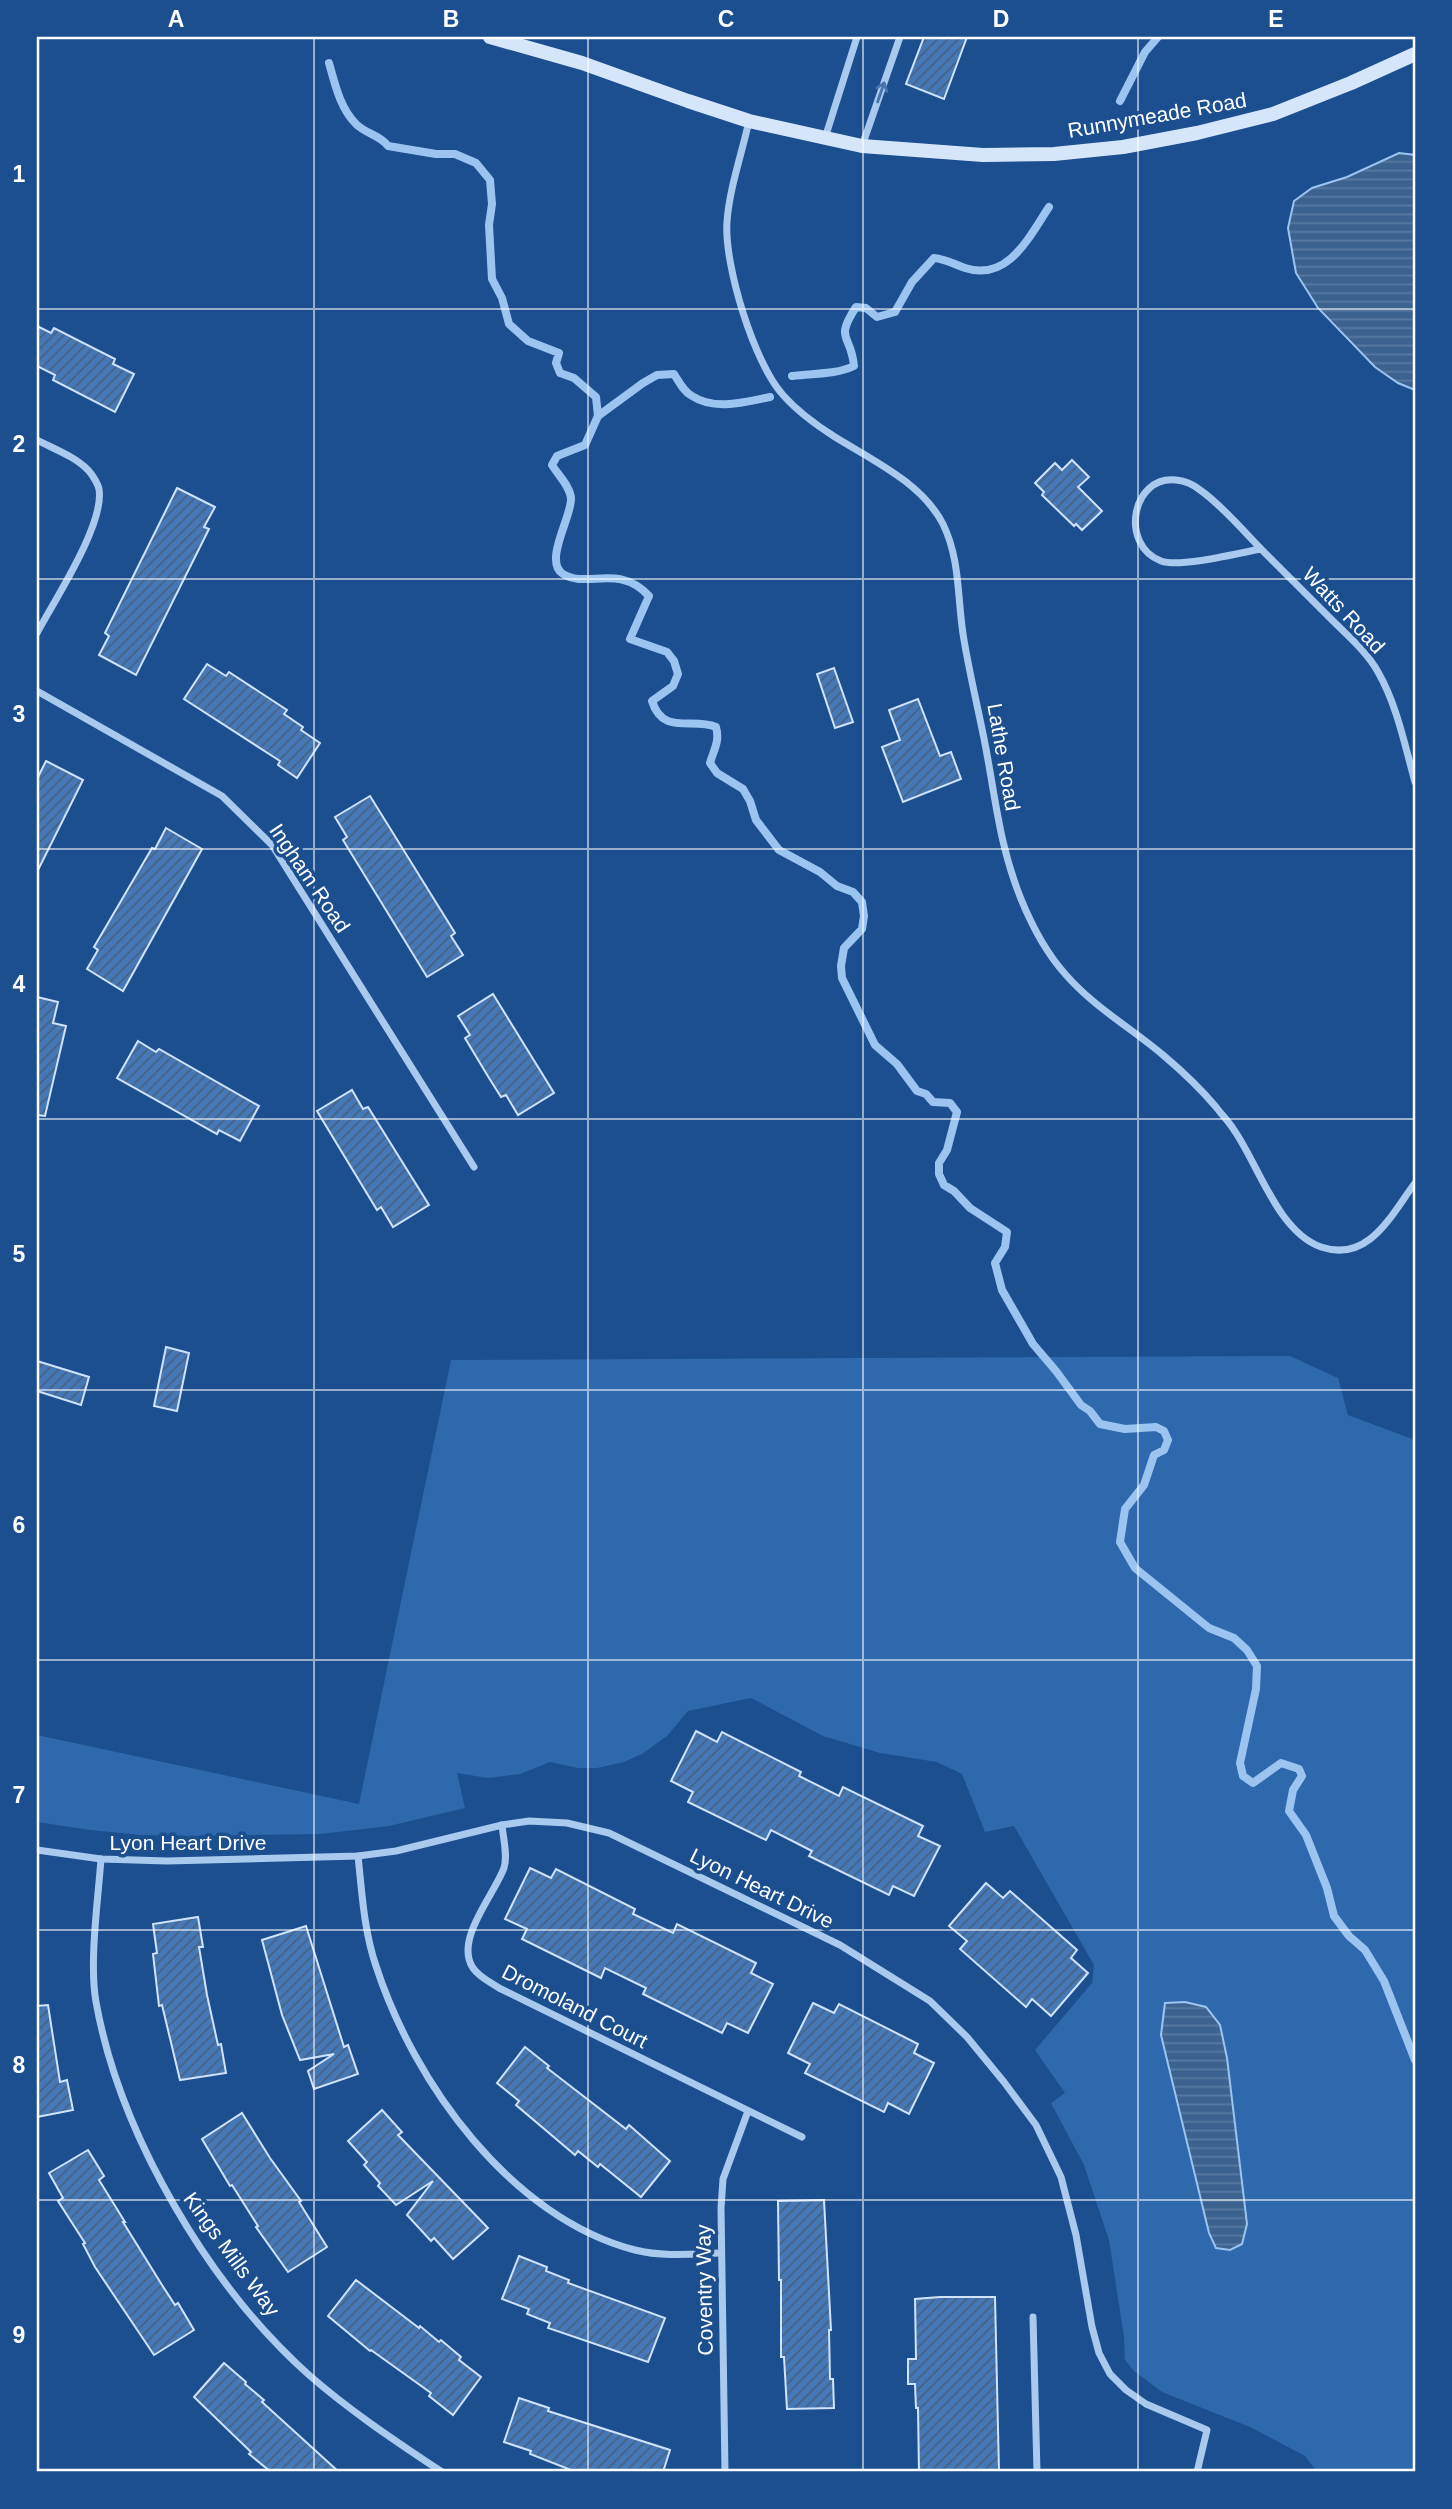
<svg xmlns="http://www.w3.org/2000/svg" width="1452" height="2509" viewBox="0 0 1452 2509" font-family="Arial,sans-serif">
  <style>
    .green { fill: #2e69ad }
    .water { fill: url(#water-rules); stroke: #9cc4f0; stroke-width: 2 }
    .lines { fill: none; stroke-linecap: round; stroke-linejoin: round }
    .stream { stroke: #9cc4f0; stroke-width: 8 }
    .building { fill: url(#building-hatch); stroke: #cfe3fa; stroke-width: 2 }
    .street { stroke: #a9c9ee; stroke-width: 7 }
    .secondary { stroke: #d6e6fa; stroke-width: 14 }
    .oneway { stroke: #4674ac }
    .grid { fill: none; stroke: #fff; stroke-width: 2; stroke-opacity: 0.55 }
    .labels { text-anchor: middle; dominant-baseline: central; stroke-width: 7; stroke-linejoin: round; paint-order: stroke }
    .street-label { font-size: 21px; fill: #fff; stroke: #1b4f8f }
    .neatline { fill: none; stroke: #fff; stroke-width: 2.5 }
    .grid-label { font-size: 23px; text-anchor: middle; font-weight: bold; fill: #fff }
  </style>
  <defs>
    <pattern id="water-rules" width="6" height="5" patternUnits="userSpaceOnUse" patternTransform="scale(1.75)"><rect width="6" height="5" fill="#3c6290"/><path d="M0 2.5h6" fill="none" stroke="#597aa1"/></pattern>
    <pattern id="building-hatch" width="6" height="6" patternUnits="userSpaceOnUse" patternTransform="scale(1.75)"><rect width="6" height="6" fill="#4478b7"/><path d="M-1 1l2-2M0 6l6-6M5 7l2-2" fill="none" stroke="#486282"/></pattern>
  </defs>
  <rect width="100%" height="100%" fill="#1b4f8f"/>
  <!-- green -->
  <path class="green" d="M1290,1356L1338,1378L1348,1415L1415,1440V2472H1317L1305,2456L1250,2427L1162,2392L1134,2371L1125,2360L1124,2337L1109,2240L1084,2165L1051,2103L1065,2093L1035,2050L1092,1983L1094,1965L1014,1826L985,1832L962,1774L937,1762L880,1753L823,1736L751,1698L688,1711L667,1736L642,1754L624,1762L597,1768H578L550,1762L520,1774L488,1778L457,1773L465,1808L389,1826L320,1834L190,1836L141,1835L90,1830L37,1822V1735L359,1804L451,1360Z"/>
  <!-- water -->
  <g class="water">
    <path d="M1399,153L1415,155V390L1398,383L1375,367L1318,308L1296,273L1288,228L1294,201L1312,188L1347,177Z"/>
    <path d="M1185,2002L1206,2007L1220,2025L1227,2058L1247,2224L1242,2244L1230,2250L1216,2248L1209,2233L1161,2035L1165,2003Z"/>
  </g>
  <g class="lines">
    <!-- stream -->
    <g class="stream">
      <path d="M329,63C335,84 340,108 356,124C366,134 380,135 388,146L436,154H455L476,163L490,180L492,204L489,225L492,279L502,298L509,324L528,341L559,353L556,363L560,373L574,378L596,397L598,416L585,445L557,456L552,465C558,475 570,486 571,498C572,517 543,561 563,574C587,589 619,563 649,596L630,639L667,652L674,661L678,674L673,686L652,701C663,736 692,717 716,727C720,741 714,749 710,763L717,773L743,789L750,801L756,820L779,850L820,872L837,886L853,892L862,902L864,916L862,929L844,948L841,966L842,978L875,1045L897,1064L917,1091L926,1094L933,1102L950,1103L957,1112L947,1150L939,1163V1174L944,1185L954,1191L970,1208L1007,1232L1005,1247L995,1263L1002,1290L1033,1344L1056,1371L1081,1405L1090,1411L1100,1424L1125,1429L1156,1427L1164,1431L1168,1440L1164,1450L1154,1455L1144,1485L1125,1509L1120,1542L1135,1568L1209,1628L1234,1638L1247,1650L1257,1666L1256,1689L1240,1763L1243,1776L1253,1783L1281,1763L1299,1769L1302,1776L1293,1790L1289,1811L1306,1835L1327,1888L1334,1916L1349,1936L1365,1950L1384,1981L1415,2060"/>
      <path d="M1120,101L1145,52L1158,37"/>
      <path d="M792,376C813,373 835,375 854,366C851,333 834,341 856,307L866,308L877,317L895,312L912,282L934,258C946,259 953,264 965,268C1008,282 1029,237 1049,207"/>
      <path d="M598,416L643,383L657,375L674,374C679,382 684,392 692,396C715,411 745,402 770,397"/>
    </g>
  </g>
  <!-- building -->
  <g class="building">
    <path d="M924,37H967L944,99L906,84Z"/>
    <path d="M37,326L51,333L54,328L115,359L113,364L134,374L115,412L53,380L55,375L37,366Z"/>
    <path d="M1072,460L1089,477L1078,487L1102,511L1082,530L1076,524L1074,526L1042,495L1044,492L1035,483L1055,463L1062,470Z"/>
    <path d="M177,488L215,507L204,527L209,529L136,675L99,655L109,636L105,633Z"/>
    <path d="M207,664L226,676L229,672L287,710L284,714L303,727L301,730L320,743L297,778L278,765L280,761L184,699Z"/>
    <path d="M834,668L853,722L835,728L817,674Z"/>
    <path d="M918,699L940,756L951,752L961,779L903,802L882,747L900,740L889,710Z"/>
    <path d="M46,761L83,780L37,872V779Z"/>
    <path d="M370,796L455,933L451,936L463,955L427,977L343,840L347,837L335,817Z"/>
    <path d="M166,828L202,849L123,991L87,969L98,950L94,947L152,848L155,849Z"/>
    <path d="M493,994L554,1093L518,1115L506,1095L501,1097L489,1078L465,1038L470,1035L458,1016Z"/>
    <path d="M37,997L58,1002L53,1023L66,1026L45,1116L37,1115Z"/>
    <path d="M138,1041L156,1052L159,1049L259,1106L240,1141L219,1130L217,1134L117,1078Z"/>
    <path d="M352,1090L363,1109L368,1107L429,1205L393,1227L381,1207L377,1210L317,1111Z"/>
    <path d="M166,1347L189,1353L177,1411L154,1406Z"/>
    <path d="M37,1361L89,1377L81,1405L37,1391Z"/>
    <path d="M696,1731L717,1742L722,1732L801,1772L799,1776L839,1796L843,1787L923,1826L918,1836L940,1846L914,1896L893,1886L889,1895L809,1856L812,1851L771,1830L766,1840L688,1802L693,1792L671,1781Z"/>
    <path d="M530,1868L551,1878L556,1869L635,1909L633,1914L673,1933L677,1924L756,1963L751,1973L773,1984L748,2033L727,2023L722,2033L643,1994L646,1988L605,1968L601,1978L522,1939L527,1929L505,1919Z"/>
    <path d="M986,1883L1003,1898L1010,1891L1077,1950L1071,1958L1088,1973L1051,2016L1032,1999L1026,2007L960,1949L967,1941L949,1926Z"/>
    <path d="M198,1917L203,1947H199L207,1995L218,2045L221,2044L226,2073L180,2080L162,2005L159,2006L153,1954L157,1953L153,1924Z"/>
    <path d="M306,1926L344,2047L348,2045L358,2074L314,2089L308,2071L334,2054L300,2060L282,2015L262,1940Z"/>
    <path d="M813,2003L834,2013L839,2004L918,2044L914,2053L934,2063L909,2114L888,2103L884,2112L805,2073L810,2064L788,2053Z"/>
    <path d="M48,2005L60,2082L67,2080L73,2110L37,2117V2006Z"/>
    <path d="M525,2047L549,2066L547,2068L626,2129L629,2125L670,2161L641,2197L600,2164L598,2167L578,2151L575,2155L516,2105L519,2101L497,2083Z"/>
    <path d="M382,2110L402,2132L398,2135L488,2228L453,2259L434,2238L431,2241L407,2215L433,2181L396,2205L378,2186L380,2183L364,2165L367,2162L348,2141Z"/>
    <path d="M242,2113L270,2158L301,2201L299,2202L327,2247L288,2272L256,2227L258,2226L232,2185L230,2186L202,2139Z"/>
    <path d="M88,2150L104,2176L99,2180L125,2222H123L162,2285L175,2305L178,2303L194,2330L154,2355L95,2267L83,2244L85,2243L58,2201L63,2198L49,2173Z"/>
    <path d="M824,2200L831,2330H829L830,2379H833L834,2408L787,2409L784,2357H781V2280H779L778,2201Z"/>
    <path d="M519,2256L547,2267L546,2271L569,2280L568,2283L665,2318L648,2362L548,2328L550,2323L527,2314L529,2309L502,2299Z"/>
    <path d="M356,2280L419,2328L420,2326L439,2342L441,2340L461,2357L459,2360L481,2377L453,2415L429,2396L431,2393L371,2350L370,2351L328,2316Z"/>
    <path d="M940,2297H995L999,2472H919L918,2408H916L915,2384H908V2359H916L915,2299Z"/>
    <path d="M224,2363L246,2382L245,2384L264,2400L262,2402L339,2472H271L249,2454L251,2452L194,2397Z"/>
    <path d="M519,2398L549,2408L548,2411L670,2450L663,2472H576L530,2454L531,2451L504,2442Z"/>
  </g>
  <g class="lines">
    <!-- street -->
    <g class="street">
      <path d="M749,121C742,153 729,190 727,222C724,265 754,363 783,395C798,412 816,425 835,437C872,460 922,483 943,524C961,561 957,601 964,640C970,676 979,712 986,749C996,802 1000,847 1021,899C1032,926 1047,954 1066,975C1094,1007 1131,1028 1163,1055C1182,1071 1200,1088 1216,1107C1222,1115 1229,1122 1234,1130C1258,1164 1278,1232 1321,1247C1369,1263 1391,1215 1415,1183"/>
      <path d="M825,138L857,37"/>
      <path d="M862,146L900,37"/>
      <path d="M37,440C54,449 74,456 88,470C92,474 98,484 99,489C105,524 54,601 37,633"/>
      <path d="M1261,549C1238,553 1181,568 1161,561C1119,545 1132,475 1176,480C1185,481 1193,484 1200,490C1222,505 1246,534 1265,553C1287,575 1310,598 1332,620C1348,636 1367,652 1378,672C1397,705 1405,746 1415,782"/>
      <path d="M37,691L222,796L272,845L474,1167"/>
      <path d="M502,1825C503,1837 508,1856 504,1868C494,1895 454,1940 473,1968C479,1977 490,1982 499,1988L802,2137"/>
      <path d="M37,1850L101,1859L167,1861L358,1856L396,1851L502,1825L529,1821L567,1823L609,1833L840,1945L930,2001L967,2037L1004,2082L1036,2125L1061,2177L1076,2235L1092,2327L1099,2353L1110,2374L1126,2390L1146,2404L1207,2430L1197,2472"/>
      <path d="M358,1856C362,1893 364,1931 376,1966C414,2083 511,2218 635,2250C663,2257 692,2254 720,2253"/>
      <path d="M101,1859C98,1900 89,1963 96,2002C120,2135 209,2286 309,2375C350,2411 397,2442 442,2472"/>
      <path d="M1033,2317L1037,2472"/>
      <path d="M725,2472L721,2208L723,2179L748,2111"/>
    </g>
    <!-- secondary -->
    <path class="secondary" d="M490,37L582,63L688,101L749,121L862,146L983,155L1054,154L1123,147L1197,133L1273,114L1351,83L1415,54"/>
  </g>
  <!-- one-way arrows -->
  <defs><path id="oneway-shaft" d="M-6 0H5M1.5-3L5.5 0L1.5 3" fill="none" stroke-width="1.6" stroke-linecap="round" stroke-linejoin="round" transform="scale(1.75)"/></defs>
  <use class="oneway" href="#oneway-shaft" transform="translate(881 92) rotate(-71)"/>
  <!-- grid -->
  <path class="grid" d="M314,37V2472M588,37V2472M863,37V2472M1138,37V2472M37,309H1415M37,579H1415M37,849H1415M37,1119H1415M37,1390H1415M37,1660H1415M37,1930H1415M37,2200H1415"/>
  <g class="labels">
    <!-- street labels -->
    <g class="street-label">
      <text transform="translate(1157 115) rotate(-10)">Runnymeade Road</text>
      <text transform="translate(1344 610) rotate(47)">Watts Road</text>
      <text transform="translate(1004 757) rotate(80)">Lathe Road</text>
      <text transform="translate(310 878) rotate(56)">Ingham Road</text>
      <text x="188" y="1842">Lyon Heart Drive</text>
      <text transform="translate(762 1888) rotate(26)">Lyon Heart Drive</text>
      <text transform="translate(575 2006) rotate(27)">Dromoland Court</text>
      <text transform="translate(232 2254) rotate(54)">Kings Mills Way</text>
      <text transform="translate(704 2290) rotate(-91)">Coventry Way</text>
    </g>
  </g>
  <!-- border -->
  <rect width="1452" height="2509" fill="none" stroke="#1b4f8f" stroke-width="77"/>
  <rect x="38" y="38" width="1376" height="2432" class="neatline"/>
  <g class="grid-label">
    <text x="176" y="27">A</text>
    <text x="451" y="27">B</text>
    <text x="726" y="27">C</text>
    <text x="1001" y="27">D</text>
    <text x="1276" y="27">E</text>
    <text x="19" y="182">1</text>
    <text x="19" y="452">2</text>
    <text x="19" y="722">3</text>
    <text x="19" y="992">4</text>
    <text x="19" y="1262">5</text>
    <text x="19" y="1533">6</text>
    <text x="19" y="1803">7</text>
    <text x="19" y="2073">8</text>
    <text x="19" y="2343">9</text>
  </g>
</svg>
